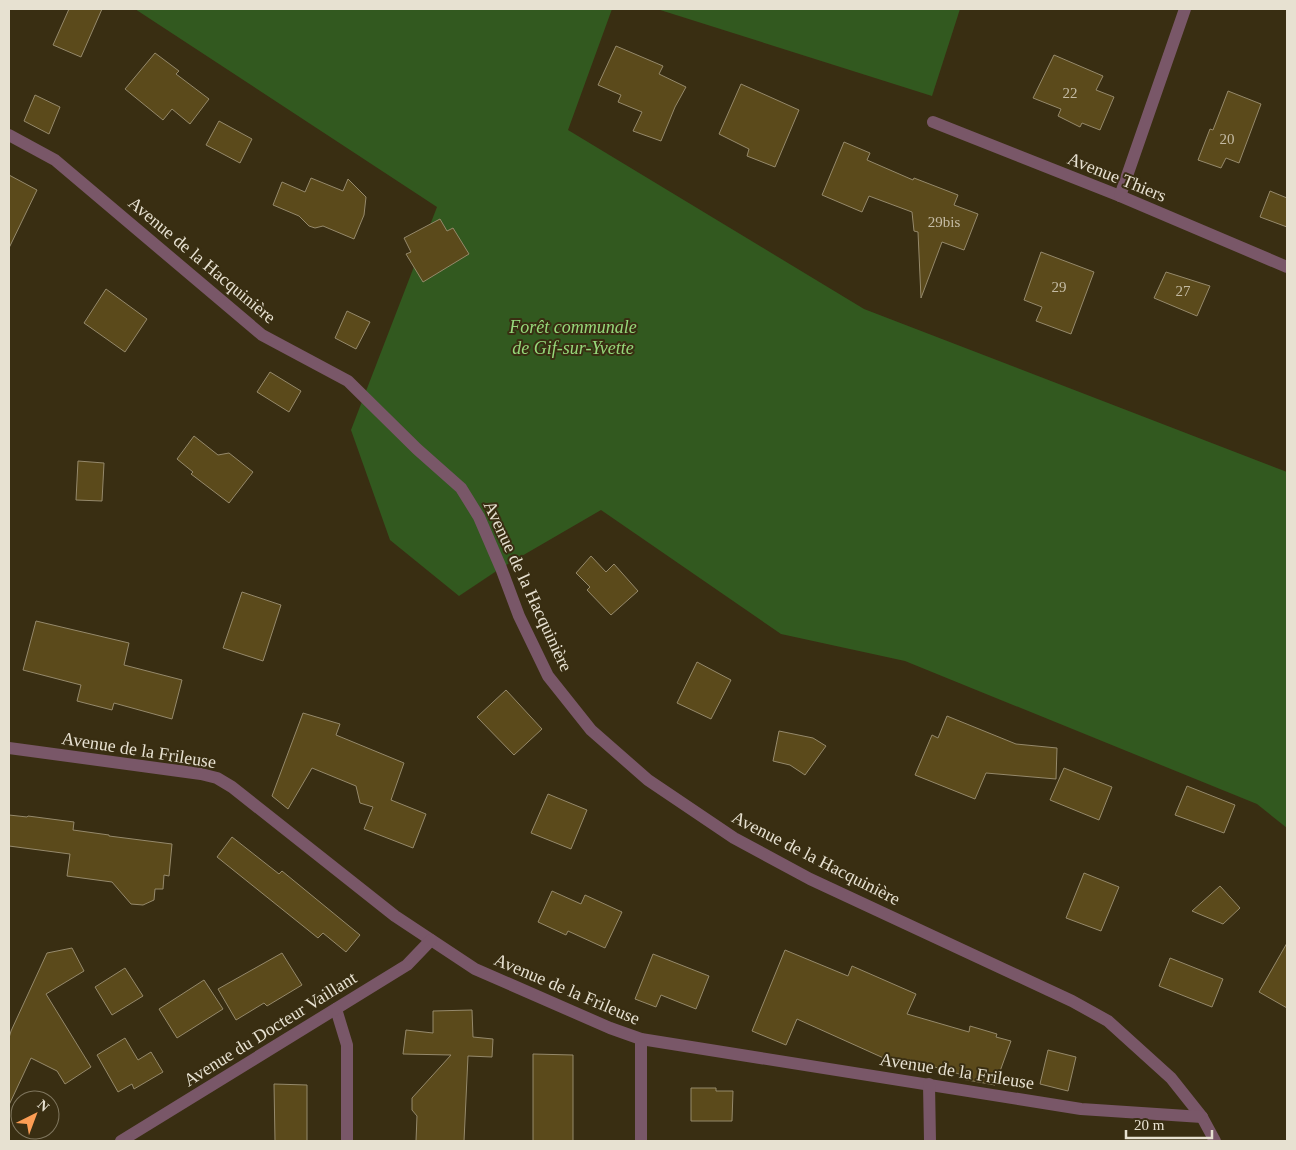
<svg xmlns="http://www.w3.org/2000/svg" width="1296" height="1150" viewBox="0 0 1296 1150" font-family="Georgia,serif">
  <style>
    .green { fill: #32591f }
    .building { fill: #5b4a1b; stroke: #95896b }
    .lines { fill: none; stroke-linecap: round; stroke-linejoin: round }
    .minor { stroke: #795768; stroke-width: 12 }
    .labels { text-anchor: middle; dominant-baseline: central; stroke-width: 4; stroke-linejoin: round; paint-order: stroke }
    .number-label { font-size: 15px; fill: #c4bba4 }
    .street-label { font-size: 18px; fill: #e7e1d1; stroke: #392e12 }
    .park-label { font-size: 18px; font-style: italic; fill: #96d87a; stroke: #392e12 }
  </style>
  <rect width="100%" height="100%" fill="#392e12"/>
  <!-- green -->
  <g class="green">
    <path d="M135,9H612L568,130L864,309L1287,472V828L1257,804L905,661L781,634L601,510L501,568L459,596L390,540L351,430L437,207Z"/>
    <path d="M657,9H960L932,96Z"/>
  </g>
  <!-- building -->
  <g class="building">
    <path d="M69,9H102L81,57L53,45Z"/>
    <path d="M616,46L663,66L659,74L686,87L675,107L661,141L633,131L642,112L618,102L621,95L598,85Z"/>
    <path d="M155,53L179,71L176,74L209,99L190,124L172,109L163,120L125,89Z"/>
    <path d="M1054,55L1103,76L1096,90L1114,97L1100,130L1082,123L1080,127L1058,116L1061,109L1033,98Z"/>
    <path d="M741,84L799,110L775,167L747,156L749,149L719,134Z"/>
    <path d="M1228,91L1261,104L1239,163L1226,158L1221,168L1198,160L1210,129L1213,130Z"/>
    <path d="M35,95L60,107L49,134L24,121Z"/>
    <path d="M219,121L252,139L240,163L206,145Z"/>
    <path d="M844,142L870,153L867,160L913,180L914,178L958,195L954,205L978,214L964,250L942,242L921,298L918,232L914,231L912,212L869,196L862,212L822,195Z"/>
    <path d="M9,175L37,190L9,248Z"/>
    <path d="M311,178L343,191L348,179L366,197L364,215L354,239L323,226L315,228L309,226L299,216L273,205L282,182L305,192Z"/>
    <path d="M1270,191L1287,198V227L1260,217Z"/>
    <path d="M440,219L447,231L453,228L469,254L423,282L406,254L411,252L404,238Z"/>
    <path d="M1041,252L1094,272L1071,334L1036,321L1042,307L1024,300Z"/>
    <path d="M1166,272L1210,286L1197,316L1154,298Z"/>
    <path d="M106,289L147,319L125,352L84,323Z"/>
    <path d="M347,311L370,322L356,349L335,338Z"/>
    <path d="M270,372L301,391L289,412L257,392Z"/>
    <path d="M194,436L218,455L229,453L253,472L229,503L191,474L193,472L177,459Z"/>
    <path d="M78,461L104,463L102,501L76,500Z"/>
    <path d="M591,556L606,572L614,564L638,591L611,615L587,590L590,587L576,573Z"/>
    <path d="M242,592L281,605L263,661L223,648Z"/>
    <path d="M36,621L129,643L124,665L182,680L172,719L114,703L112,710L77,701L81,685L23,670Z"/>
    <path d="M697,662L731,680L711,719L677,703Z"/>
    <path d="M506,690L542,729L514,755L477,717Z"/>
    <path d="M303,713L340,724L336,735L404,763L391,800L426,814L413,848L364,829L373,807L360,803L356,786L312,768L288,809L272,796Z"/>
    <path d="M947,716L1016,744L1057,748L1056,779L986,773L975,799L915,775L932,735L938,738Z"/>
    <path d="M779,731L813,738L826,746L805,775L790,765L773,761Z"/>
    <path d="M1064,768L1112,787L1099,820L1050,800Z"/>
    <path d="M1187,786L1235,805L1224,833L1175,815Z"/>
    <path d="M548,794L587,810L571,849L531,833Z"/>
    <path d="M9,815L27,817L28,816L74,822L73,830L109,835V836L172,844L169,876L164,875L163,889H155L154,900L143,905L131,904L112,882L67,876L70,854L9,846Z"/>
    <path d="M232,837L279,874L282,871L360,935L346,952L323,933L318,938L217,857Z"/>
    <path d="M1084,873L1119,887L1101,931L1066,918Z"/>
    <path d="M1220,886L1240,908L1223,924L1192,911Z"/>
    <path d="M552,891L581,904L585,895L622,912L605,948L568,931L566,935L538,922Z"/>
    <path d="M1287,943V1008L1259,992Z"/>
    <path d="M72,948L84,971L46,994L91,1067L65,1084L57,1071L31,1058L9,1105V1038L11,1031L47,953Z"/>
    <path d="M785,950L848,976L852,966L916,994L907,1014L969,1032L970,1026L997,1034L996,1037L1011,1041L995,1085L962,1079L963,1075L910,1060L908,1069L797,1019L786,1045L752,1031Z"/>
    <path d="M282,953L302,985L267,1006L264,1003L236,1020L218,989Z"/>
    <path d="M653,954L709,976L696,1009L661,995L656,1007L635,999Z"/>
    <path d="M1170,958L1223,979L1212,1007L1159,986Z"/>
    <path d="M125,968L143,996L112,1015L95,987Z"/>
    <path d="M204,980L223,1009L177,1038L159,1009Z"/>
    <path d="M472,1010L473,1037L493,1039L492,1057L468,1056L464,1141H416L417,1116L412,1110V1098L451,1055L403,1054L406,1030L433,1033V1011Z"/>
    <path d="M125,1038L138,1060L151,1052L163,1072L134,1089L132,1084L118,1092L97,1055Z"/>
    <path d="M1048,1050L1076,1057L1068,1091L1040,1084Z"/>
    <path d="M533,1054L573,1055V1141H533Z"/>
    <path d="M274,1084L307,1085V1141H275Z"/>
    <path d="M691,1088H716V1091H733L732,1121H691Z"/>
  </g>
  <g class="lines">
    <!-- minor -->
    <g class="minor">
      <path d="M933,122L1120,196L1287,267"/>
      <path d="M9,135L55,160L262,335L348,381L417,449L461,488L479,517L501,568L519,616L548,676L591,730L648,780L734,838L810,879L1072,1001L1108,1021L1171,1078L1202,1117L1215,1141"/>
      <path d="M1120,196L1185,9"/>
      <path d="M9,748L201,774L217,778L232,787L395,916L475,969L610,1028L641,1039L1081,1109L1202,1117"/>
      <path d="M336,1009L347,1045V1141"/>
      <path d="M929,1084L930,1141"/>
      <path d="M121,1141L407,965L431,940"/>
      <path d="M641,1141V1039"/>
    </g>
  </g>
  <g class="labels">
    <!-- number labels -->
    <g class="number-label">
      <text x="1070" y="93">22</text>
      <text x="1227" y="139">20</text>
      <text x="944" y="222">29bis</text>
      <text x="1059" y="287">29</text>
      <text x="1183" y="291">27</text>
    </g>
    <!-- street labels -->
    <g class="street-label">
      <text transform="translate(1117 177) rotate(22)">Avenue Thiers</text>
      <text transform="translate(202 260) rotate(40)">Avenue de la Hacquinière</text>
      <text transform="translate(528 586) rotate(65)">Avenue de la Hacquinière</text>
      <text transform="translate(139 750) rotate(9)">Avenue de la Frileuse</text>
      <text transform="translate(816 858) rotate(27)">Avenue de la Hacquinière</text>
      <text transform="translate(567 989) rotate(23)">Avenue de la Frileuse</text>
      <text transform="translate(270 1029) rotate(-32)">Avenue du Docteur Vaillant</text>
      <text transform="translate(957 1071) rotate(9)">Avenue de la Frileuse</text>
    </g>
    <!-- park labels -->
    <g class="park-label">
      <text x="573" y="327">Forêt communale<tspan x="573" dy="21">de Gif-sur-Yvette</tspan></text>
    </g>
  </g>
  <!-- border -->
  <rect width="1296" height="1150" fill="none" stroke="#e7e1d1" stroke-width="20"/>
  <!-- north arrow -->
  <g transform="translate(35 1115) rotate(42)"><circle r="24" fill="#392e12" stroke="#7f765e"/>
  <path d="M0-4L9 19L0 12L-9 19Z" fill="#fc9d54"/>
  <text y="-8" font-size="14" font-weight="bold" text-anchor="middle" fill="#e7e1d1">N</text>
  </g>
  <!-- scale -->
  <path d="M1126 1130v8h86v-8" fill="none" stroke="#e7e1d1" stroke-width="2.5"/>
  <text x="1134" y="1130" font-size="15" fill="#e7e1d1" stroke="#392e12" stroke-width="4" paint-order="stroke">20 m</text>
</svg>
